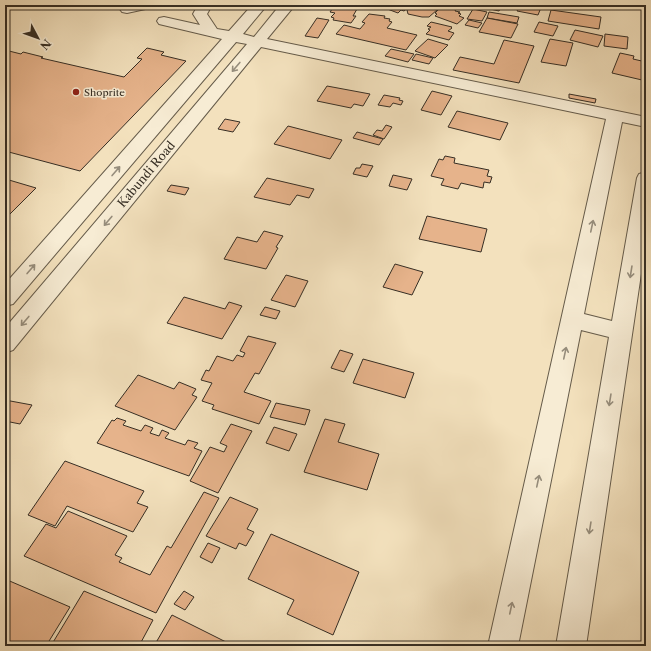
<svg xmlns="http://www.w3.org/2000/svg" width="651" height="651" viewBox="0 0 651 651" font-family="'Libre Caslon Text',serif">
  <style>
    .building { fill: #e6b38b; stroke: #362e24 }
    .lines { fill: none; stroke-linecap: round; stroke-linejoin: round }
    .minor-casing { stroke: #655b4a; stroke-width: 2 }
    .minor { fill: #f7ecd4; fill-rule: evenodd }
    .oneway { stroke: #968d7c }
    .poi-dot { fill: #8f2418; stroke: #f7ecd4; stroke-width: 1.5 }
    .labels { text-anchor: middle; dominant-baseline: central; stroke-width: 3; stroke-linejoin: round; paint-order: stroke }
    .far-poi-label { font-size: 10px; fill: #362e24; stroke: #f7ecd4; text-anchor: start }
    .street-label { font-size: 12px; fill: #362e24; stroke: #f7ecd4 }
  </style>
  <rect width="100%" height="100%" fill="#f3e1bd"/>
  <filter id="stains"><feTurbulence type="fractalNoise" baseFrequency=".005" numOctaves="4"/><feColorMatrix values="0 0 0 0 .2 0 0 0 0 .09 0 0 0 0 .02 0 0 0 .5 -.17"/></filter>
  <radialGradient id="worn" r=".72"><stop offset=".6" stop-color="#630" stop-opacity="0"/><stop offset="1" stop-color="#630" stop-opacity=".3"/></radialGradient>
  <!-- building -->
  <g class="building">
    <path d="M335,5L357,9L353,16H356L351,23L333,20L334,18L331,17L335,13L330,12Z"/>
    <path d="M384,5H406L409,7L404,11L401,10L398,13L382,7Z"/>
    <path d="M414,5H429L438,9L429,17H422L408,14L407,10Z"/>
    <path d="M482,5H502L499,11L481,7Z"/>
    <path d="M520,5H542L538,15L517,11Z"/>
    <path d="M446,7L456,9L455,11L460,12L458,13L461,14L459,16L464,18L457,24L435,16L437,14L435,13L440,8L443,9Z"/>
    <path d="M473,9L487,12L482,21L467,19Z"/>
    <path d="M551,10L601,17L599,29L548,21Z"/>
    <path d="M489,12L519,17L517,23L487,18Z"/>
    <path d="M369,14L385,16L384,18L390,19L389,21L392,22L387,28L417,35L406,50L336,34L344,25L360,29L365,23L362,22Z"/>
    <path d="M317,18L329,20L318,38L305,36Z"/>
    <path d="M487,18L518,24L511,38L479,32Z"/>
    <path d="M469,20L482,23L478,28L465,25Z"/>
    <path d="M431,22L452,27L451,28H452L448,31L454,33L449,40L426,34L430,30L428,29L431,27L427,26Z"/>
    <path d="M539,22L558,26L553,36L534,32Z"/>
    <path d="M575,30L603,36L598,47L570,40Z"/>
    <path d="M605,34L628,37L627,49L604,46Z"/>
    <path d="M428,39L448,45L435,58L415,51Z"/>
    <path d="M550,39L573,43L566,66L541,62Z"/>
    <path d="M504,40L534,46L519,83L453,70L460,57L494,64Z"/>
    <path d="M147,48L164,52L161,55L186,61L80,171L5,151V50L21,54L23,52L43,57L41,58L124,77L142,59L137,58Z"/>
    <path d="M391,49L414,54L408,62L385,56Z"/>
    <path d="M620,53L634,56L633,59L646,62V69L642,80L612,73Z"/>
    <path d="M416,54L433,58L429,64L412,60Z"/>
    <path d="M327,86L370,94L363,106L354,104L351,108L317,101Z"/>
    <path d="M432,91L452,96L441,115L421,110Z"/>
    <path d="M569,94L596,99L595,103L569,98Z"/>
    <path d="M384,95L400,98L399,100L403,101L401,105L393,103L390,107L378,105Z"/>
    <path d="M457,111L508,123L500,140L448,127Z"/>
    <path d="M225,119L240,122L233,132L218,129Z"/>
    <path d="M386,125L392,127L384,139L373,135L377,130L382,131Z"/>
    <path d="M288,126L342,140L330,159L274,144Z"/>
    <path d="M357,132L383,139L379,145L353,138Z"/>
    <path d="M445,156L455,158L454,163L489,170L487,176L492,177L490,183L484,182L483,188L461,183L458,189L441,185L444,179L431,176L439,159L443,160Z"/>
    <path d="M362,164L373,166L367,177L353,174L356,168H360Z"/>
    <path d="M393,175L412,179L407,190L389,186Z"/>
    <path d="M267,178L314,189L309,198L297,195L290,205L254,197Z"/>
    <path d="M9,180L36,188L5,219V184Z"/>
    <path d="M171,185L189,188L185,195L167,191Z"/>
    <path d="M427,216L487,229L481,252L419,239Z"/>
    <path d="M264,231L283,236L276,247L278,248L266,269L224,259L237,237L257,242Z"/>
    <path d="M395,264L423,272L412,295L383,287Z"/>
    <path d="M286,275L308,281L295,307L271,300Z"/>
    <path d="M184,297L225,309L229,302L242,306L222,339L167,323Z"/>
    <path d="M265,307L280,311L276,319L260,315Z"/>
    <path d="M248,336L276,343L259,374L255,373L244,392L271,401L259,424L212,409L214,405L202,401L212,383L201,380L206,370L209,371L217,356L233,361L237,355L243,357L245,353L240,351Z"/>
    <path d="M340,350L353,354L344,372L331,368Z"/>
    <path d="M363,359L414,373L405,398L353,383Z"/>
    <path d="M138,375L174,389L179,382L196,389L192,395L197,397L175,430L115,406Z"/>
    <path d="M5,400L32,405L20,424L5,421Z"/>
    <path d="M276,403L310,410L305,425L270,417Z"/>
    <path d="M117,418L126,421L123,425L141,431L145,425L153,428L150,433L159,436L162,430L169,433L165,438L185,445L188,440L198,443L194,448L202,451L189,476L97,443L112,420L114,421Z"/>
    <path d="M325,419L345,424L338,442L379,454L367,490L304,472Z"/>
    <path d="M231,424L252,431L218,493L190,481L210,447L224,452L227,446L220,443Z"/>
    <path d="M274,427L297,434L289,451L266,443Z"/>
    <path d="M65,461L144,491L137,503L148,507L133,532L67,506L55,526L28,515Z"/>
    <path d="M204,492L219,498L156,613L24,556L46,524L56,528L68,511L127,536L115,555L122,558L119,562L150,575L167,546L171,548Z"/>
    <path d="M230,497L258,509L247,529L254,532L246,546L239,543L236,549L206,536Z"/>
    <path d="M271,534L359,572L333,635L287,614L294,600L248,579Z"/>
    <path d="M208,543L220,548L212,563L200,557Z"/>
    <path d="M5,579L70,607L46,646H12L5,643Z"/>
    <path d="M84,591L153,620L139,646H56L52,644Z"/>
    <path d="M184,591L194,597L185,610L174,604Z"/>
    <path d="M172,615L234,646H154Z"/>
  </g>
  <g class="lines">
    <defs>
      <g id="minor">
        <path d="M117,5H152L150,8L127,13L122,12Z"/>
        <path d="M198,5H212L207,14L217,29L229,31L252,5H267L243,34L254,37L280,5H295L267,39L646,117V127L622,122L584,314L612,321L637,178L639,174L646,172V240L586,646H556L609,337L581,330L518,646H488L606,119L261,47L13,350L5,353V328L247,44L236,42L13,304L5,306V284L222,39L159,24L157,21L159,18L164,17L200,25L193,14Z"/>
      </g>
    </defs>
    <!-- minor casing -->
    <use href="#minor" class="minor-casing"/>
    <!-- minor -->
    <use href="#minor" class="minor"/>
  </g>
  <!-- one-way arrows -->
  <defs><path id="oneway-shaft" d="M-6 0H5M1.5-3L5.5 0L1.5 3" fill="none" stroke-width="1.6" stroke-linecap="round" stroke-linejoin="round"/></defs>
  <g class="oneway">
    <use href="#oneway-shaft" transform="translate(236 67) rotate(130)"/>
    <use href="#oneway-shaft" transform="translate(116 171) rotate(-49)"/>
    <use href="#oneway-shaft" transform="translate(108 221) rotate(130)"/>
    <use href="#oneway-shaft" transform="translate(592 226) rotate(-78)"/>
    <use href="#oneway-shaft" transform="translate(31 269) rotate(-49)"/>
    <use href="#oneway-shaft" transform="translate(631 272) rotate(99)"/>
    <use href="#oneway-shaft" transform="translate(25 321) rotate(130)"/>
    <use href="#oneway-shaft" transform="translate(565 353) rotate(-78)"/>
    <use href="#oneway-shaft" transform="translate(610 400) rotate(99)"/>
    <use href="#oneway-shaft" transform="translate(538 481) rotate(-78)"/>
    <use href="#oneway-shaft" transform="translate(590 528) rotate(99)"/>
    <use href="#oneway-shaft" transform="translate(511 608) rotate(-78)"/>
  </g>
  <!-- markers -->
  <circle class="poi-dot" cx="76" cy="92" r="4"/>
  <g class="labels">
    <!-- far-poi labels -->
    <g class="far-poi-label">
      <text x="84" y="92">Shoprite</text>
    </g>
    <!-- street labels -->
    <g class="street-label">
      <text transform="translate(146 174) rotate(-50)">Kabundi Road</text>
    </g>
  </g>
  <!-- margin -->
  <rect width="651" height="651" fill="none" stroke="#f3e1bd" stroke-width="20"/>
  <rect x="6" y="6" width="639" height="639" fill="none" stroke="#362e24" stroke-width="2"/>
  <rect x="10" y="10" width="631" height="631" fill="none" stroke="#362e24"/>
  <!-- north arrow -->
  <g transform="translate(38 38) rotate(131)" stroke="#f7ecd4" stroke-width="3" paint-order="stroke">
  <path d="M0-3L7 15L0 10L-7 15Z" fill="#362e24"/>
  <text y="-6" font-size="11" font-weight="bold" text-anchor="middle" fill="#362e24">N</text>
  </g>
  <rect width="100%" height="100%" filter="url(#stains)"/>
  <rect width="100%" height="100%" fill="url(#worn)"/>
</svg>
